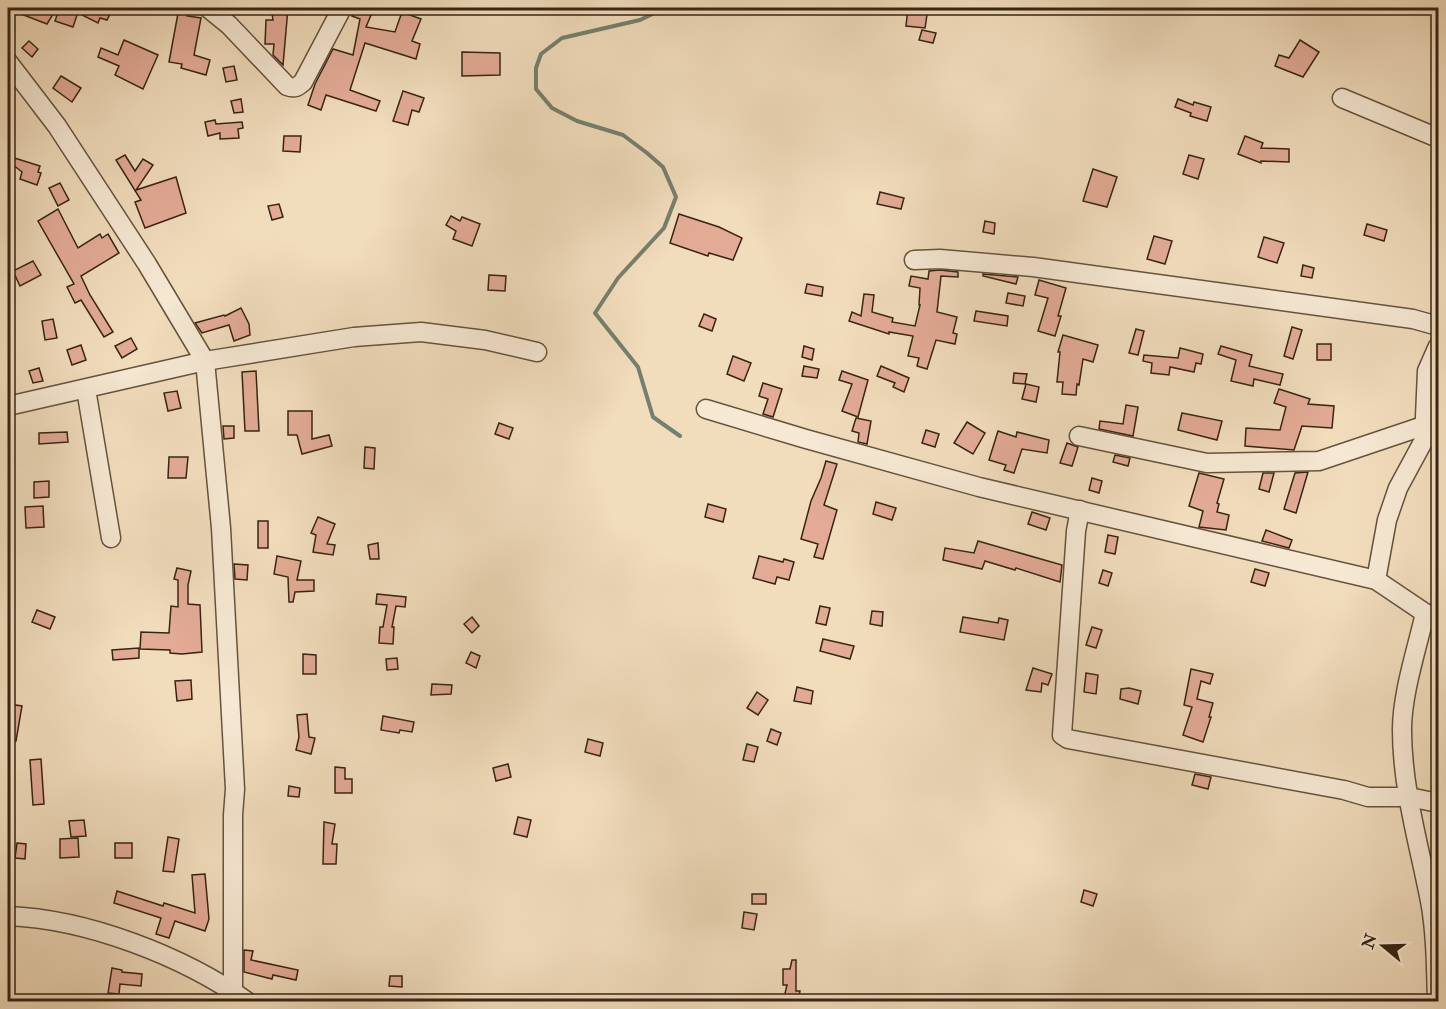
<svg xmlns="http://www.w3.org/2000/svg" width="1446" height="1009" viewBox="0 0 1446 1009" font-family="'IM FELL Double Pica',serif">
  <style>
    .lines { fill: none; stroke-linecap: round; stroke-linejoin: round }
    .stream { stroke: #74806e; stroke-width: 4 }
    .building { fill: #e3ab96; stroke: #372513; stroke-width: 1.5 }
    .minor-casing { stroke: #66533d; stroke-width: 21 }
    .minor { stroke: #f6e8d3; stroke-width: 18 }
  </style>
  <rect width="100%" height="100%" fill="#f1dcbc"/>
  <filter id="stains"><feTurbulence type="fractalNoise" baseFrequency=".00333" numOctaves="4"/><feColorMatrix values="0 0 0 0 .2 0 0 0 0 .09 0 0 0 0 .02 0 0 0 .5 -.17"/></filter>
  <radialGradient id="worn" r=".72"><stop offset=".6" stop-color="#630" stop-opacity="0"/><stop offset="1" stop-color="#630" stop-opacity=".3"/></radialGradient>
  <g class="lines">
    <!-- stream -->
    <path class="stream" d="M665,8L640,20L562,38L541,54L536,68V89L552,108L577,121L623,135L647,153L663,167L676,197L664,228L618,278L595,313L638,367L653,417L680,436"/>
  </g>
  <!-- building -->
  <g class="building">
    <path d="M8,8H45L55,11L47,24L8,9Z"/>
    <path d="M68,8L78,12L73,27L55,21L59,9L67,11Z"/>
    <path d="M86,8H113L107,20L100,18L98,23L82,15Z"/>
    <path d="M179,8H189L187,16L201,18L194,55L210,60L206,75L181,68L182,64L169,62Z"/>
    <path d="M271,8H288L283,65L273,55L274,44H265L266,20H273Z"/>
    <path d="M355,8H374L366,27L395,32L402,12L421,19L412,41L420,44L416,59L365,43L350,90L380,101L376,111L326,95L321,110L308,105L315,84L333,49L353,55L360,19L352,16Z"/>
    <path d="M908,8H928L925,28L906,26Z"/>
    <path d="M922,30L936,33L933,43L919,40Z"/>
    <path d="M124,40L158,55L143,89L115,75L119,66L98,57L101,48L118,55Z"/>
    <path d="M1300,40L1319,52L1303,77L1275,66L1279,55L1289,58Z"/>
    <path d="M29,41L38,49L32,57L22,48Z"/>
    <path d="M462,52L500,53V75L462,76Z"/>
    <path d="M234,66L237,80L226,82L223,68Z"/>
    <path d="M61,76L81,88L72,102L53,88Z"/>
    <path d="M403,91L424,98L419,112L412,110L408,125L393,121Z"/>
    <path d="M241,99L243,112L234,113L231,101Z"/>
    <path d="M1178,99L1193,105L1194,102L1211,107L1207,121L1190,116L1191,113L1175,107Z"/>
    <path d="M215,120L216,124L242,122L243,128L238,129L239,138L220,139V133L208,136L205,122Z"/>
    <path d="M284,136H301L300,152L283,151Z"/>
    <path d="M1245,136L1263,143L1261,148L1289,149V162L1261,161V163L1238,154Z"/>
    <path d="M125,155L135,171L143,159L153,165L136,190L176,177L186,213L145,228L135,202L141,200L116,160Z"/>
    <path d="M1189,155L1204,159L1198,179L1183,174Z"/>
    <path d="M8,156L40,166L38,172L41,173L37,185L20,179L22,172L8,161Z"/>
    <path d="M1093,169L1117,177L1107,207L1083,201Z"/>
    <path d="M60,183L69,200L58,206L49,188Z"/>
    <path d="M880,192L904,198L901,209L877,204Z"/>
    <path d="M279,204L283,217L272,220L268,206Z"/>
    <path d="M58,209L78,248L100,234L102,238L108,234L119,253L81,276L90,295L113,332L104,337L81,300L75,303L67,287L74,284L38,221Z"/>
    <path d="M679,214L719,227L742,238L733,260L709,253L708,256L670,243Z"/>
    <path d="M451,216L460,221L462,217L480,224L472,246L453,239L456,231L446,225Z"/>
    <path d="M985,221L995,223L994,234L983,232Z"/>
    <path d="M1367,224L1387,230L1384,241L1364,235Z"/>
    <path d="M1154,236L1172,241L1165,264L1147,259Z"/>
    <path d="M1264,237L1284,243L1277,263L1258,257Z"/>
    <path d="M33,261L41,275L20,286L13,271Z"/>
    <path d="M1303,265L1314,268L1312,278L1301,276Z"/>
    <path d="M940,270L958,272V277L941,276L937,312L957,317L953,333L957,334L955,344L936,340L927,369L917,366L919,358L908,356L913,336L889,332V334L849,321L852,312L861,316L864,294L874,295L872,312L893,318L892,322L915,326L920,305H919L920,288L909,286L911,276L928,279L929,271Z"/>
    <path d="M983,274L1018,277L1016,284L983,276Z"/>
    <path d="M489,275L506,276L505,291L488,290Z"/>
    <path d="M1039,280L1066,288L1058,316H1061L1055,336L1038,331L1048,298L1035,295Z"/>
    <path d="M807,284L823,287L822,296L805,293Z"/>
    <path d="M1008,293L1025,296L1023,306L1006,303Z"/>
    <path d="M241,308L249,324L250,335L234,341L229,325L202,333L195,323L224,315L225,316Z"/>
    <path d="M976,311L1008,316L1007,326L974,321Z"/>
    <path d="M704,314L716,319L712,331L699,326Z"/>
    <path d="M53,319L57,338L45,340L42,321Z"/>
    <path d="M1292,327L1302,330L1293,359L1284,356Z"/>
    <path d="M1136,329L1144,331L1138,355L1129,353Z"/>
    <path d="M1063,335L1098,345L1093,362L1083,359L1079,385L1077,384L1076,395L1062,394L1063,382H1057L1060,352H1058Z"/>
    <path d="M131,338L137,349L122,358L115,346Z"/>
    <rect x="1317" y="344" width="14" height="16"/>
    <path d="M81,345L86,360L72,365L67,350Z"/>
    <path d="M804,346L814,349L812,360L802,357Z"/>
    <path d="M1221,346L1252,355L1249,366L1283,374L1280,385L1254,379L1253,386L1231,381L1236,360L1218,354Z"/>
    <path d="M1180,348L1203,354L1201,364L1196,363L1194,372L1170,367L1169,375L1151,373L1152,363L1143,361L1144,355L1178,358Z"/>
    <path d="M733,356L751,363L744,381L727,374Z"/>
    <path d="M804,366L819,369L817,378L802,376Z"/>
    <path d="M881,366L909,378L904,392L893,387L895,383L877,376Z"/>
    <path d="M39,368L43,381L33,383L29,371Z"/>
    <path d="M256,371L259,431H245L242,372Z"/>
    <path d="M842,371L868,380L858,417L842,411L852,384L839,380Z"/>
    <path d="M1014,373L1027,374L1025,384L1013,383Z"/>
    <path d="M763,383L782,389L773,417L763,414L768,399L759,396Z"/>
    <path d="M1026,384L1039,387L1036,402L1022,399Z"/>
    <path d="M1279,389L1310,399L1308,404L1334,406L1332,428L1302,426L1294,450L1245,446L1246,428L1280,430L1286,407L1274,403Z"/>
    <path d="M177,391L181,408L168,411L164,393Z"/>
    <path d="M1126,405L1138,407L1133,436L1099,429L1100,421L1123,424Z"/>
    <path d="M288,411H312V439L329,435L332,446L302,454L297,435H288Z"/>
    <path d="M1182,413L1222,421L1217,440L1178,430Z"/>
    <path d="M856,418L871,421L867,444L858,442L859,433L852,431Z"/>
    <path d="M967,422L985,433L973,454L954,443Z"/>
    <path d="M499,423L513,428L509,439L495,434Z"/>
    <path d="M223,426H234V438L224,439Z"/>
    <path d="M926,430L939,434L935,447L922,443Z"/>
    <path d="M998,431L1016,437L1017,432L1049,440L1047,453L1022,449L1014,473L1004,470L1006,465L989,460Z"/>
    <path d="M67,432L68,442L39,444V433Z"/>
    <path d="M1067,443L1078,447L1072,466L1060,463Z"/>
    <path d="M365,447L375,448L374,469L364,468Z"/>
    <path d="M1115,455L1130,458L1128,466L1113,462Z"/>
    <path d="M169,457H188L186,478H168Z"/>
    <path d="M826,461L837,464L824,505L837,510L823,559L814,557L818,544L801,539L811,501L821,478Z"/>
    <path d="M1308,472L1296,513L1284,509L1295,473Z"/>
    <path d="M1199,473L1224,479L1217,503L1219,504L1217,512L1229,515L1226,530L1199,527L1203,511L1189,506Z"/>
    <path d="M1263,473H1274L1269,492L1259,489Z"/>
    <path d="M1092,478L1102,481L1099,493L1089,490Z"/>
    <path d="M49,481V497L34,498V482Z"/>
    <path d="M876,502L896,508L892,520L873,514Z"/>
    <path d="M708,504L726,509L723,522L705,517Z"/>
    <path d="M43,506L44,527L26,528L25,507Z"/>
    <path d="M1032,512L1050,518L1046,530L1028,524Z"/>
    <path d="M318,517L335,524L327,544L335,545L333,555L313,552L316,535L311,533Z"/>
    <rect x="258" y="521" width="10" height="27"/>
    <path d="M1266,530L1292,540L1289,548L1262,541Z"/>
    <path d="M1108,535L1118,537L1115,554L1105,552Z"/>
    <path d="M978,541L1062,565L1060,582L1016,568L1015,570L985,561L982,569L943,560L945,548L974,553Z"/>
    <path d="M378,543L379,559H370L368,545Z"/>
    <path d="M277,556L301,561L297,580H314V591L295,592L293,602H289L288,577L274,574Z"/>
    <path d="M759,556L783,562L784,559L794,562L789,580L777,577L775,584L753,578Z"/>
    <path d="M234,564L248,565L247,580L235,579Z"/>
    <path d="M177,568L191,571L188,585V604L200,605L202,652L182,654L170,653V650L140,649L141,632L169,633L171,606L178,607V580L174,579Z"/>
    <path d="M1255,569L1269,573L1265,586L1251,582Z"/>
    <path d="M1103,570L1112,573L1108,586L1099,583Z"/>
    <path d="M377,594L406,597L405,607L396,606L392,627H394L393,644L379,643L380,627H383L387,605L376,604Z"/>
    <path d="M820,606L830,608L826,625L816,623Z"/>
    <path d="M37,610L55,617L50,629L32,622Z"/>
    <path d="M872,611L883,612L882,626L870,624Z"/>
    <path d="M472,617L479,626L472,633L464,624Z"/>
    <path d="M963,617L998,623L999,618L1008,620L1004,640L960,632Z"/>
    <path d="M1092,627L1102,630L1096,648L1086,645Z"/>
    <path d="M823,639L854,646L850,659L820,651Z"/>
    <path d="M139,648V658L113,660L112,650Z"/>
    <path d="M471,652L480,656L476,668L466,663Z"/>
    <path d="M303,654L316,655V674H303Z"/>
    <path d="M397,658L398,669L387,670L386,659Z"/>
    <path d="M1033,668L1052,674L1048,685L1042,683L1041,692L1026,690Z"/>
    <path d="M1191,669L1213,674L1210,684L1201,681L1197,699L1213,703L1209,717H1211L1203,742L1183,735L1192,707L1184,705Z"/>
    <path d="M1086,673L1098,675L1096,694L1084,692Z"/>
    <path d="M191,680L192,699L177,701L175,681Z"/>
    <path d="M432,684L452,685L451,694L431,695Z"/>
    <path d="M797,687L813,691L811,704L794,701Z"/>
    <path d="M1129,688L1141,691L1138,704L1120,699L1121,689Z"/>
    <path d="M757,692L768,700L758,715L747,708Z"/>
    <path d="M8,704L22,706L16,741L8,740Z"/>
    <path d="M307,714L309,737L315,738L311,754L296,750L299,737L297,715Z"/>
    <path d="M383,716L414,722L412,732L400,730L399,733L381,730Z"/>
    <path d="M771,729L781,733L777,745L767,741Z"/>
    <path d="M588,739L603,743L600,756L585,752Z"/>
    <path d="M747,744L758,747L754,762L743,760Z"/>
    <path d="M41,759L44,804L33,805L30,760Z"/>
    <path d="M508,764L511,777L496,781L493,768Z"/>
    <path d="M335,767L345,768V779H352V793H335Z"/>
    <path d="M1195,774L1211,777L1208,789L1192,785Z"/>
    <path d="M289,786L300,788L299,797L288,796Z"/>
    <path d="M518,817L531,820L527,837L514,834Z"/>
    <path d="M84,820L86,836L71,837L69,821Z"/>
    <path d="M324,822L335,824L332,844H337L336,864H323Z"/>
    <path d="M168,837L179,839L174,872L163,871Z"/>
    <path d="M78,838L79,857L60,858V839Z"/>
    <path d="M17,843L26,844L25,859L15,858Z"/>
    <rect x="115" y="843" width="17" height="15"/>
    <path d="M205,874L209,919L205,931L175,921L169,938L156,934L161,918L114,903L117,891L163,906L164,903L195,913L192,875Z"/>
    <path d="M1084,890L1097,894L1093,906L1081,902Z"/>
    <rect x="752" y="894" width="14" height="10"/>
    <path d="M744,912L757,914L754,930L742,928Z"/>
    <path d="M244,950L253,951L251,960L298,970L296,980L273,975L272,979L244,972Z"/>
    <path d="M792,960H796V991H800L798,1002H783L787,985H783V969H790Z"/>
    <path d="M112,968L122,970V972L142,974L141,986L120,984L119,994L108,993Z"/>
    <path d="M390,976H402V987L389,986Z"/>
  </g>
  <g class="lines">
    <defs>
      <g id="minor">
        <path d="M208,8L229,25L287,86C295,89 297,87 303,82L342,8"/>
        <path d="M8,62L57,126L147,264L205,361L221,528L235,789L233,815V991"/>
        <path d="M1342,98L1438,138"/>
        <path d="M914,260L940,259L1033,267L1413,319L1438,326"/>
        <path d="M86,389L111,538"/>
        <path d="M8,406L205,361L354,337L421,332L485,340L537,352"/>
        <path d="M706,409L806,439L979,487L1376,580L1425,613L1438,620"/>
        <path d="M1079,436L1207,463L1319,461L1426,425"/>
        <path d="M1080,510L1076,531L1062,735L1068,739L1344,790L1368,797H1409L1438,803"/>
        <path d="M1376,580L1387,520L1398,488L1424,440L1427,371L1438,346"/>
        <path d="M1425,613C1417,649 1402,693 1402,730C1402,788 1419,844 1430,901C1436,933 1436,969 1437,1002"/>
        <path d="M8,916C87,919 183,956 248,1002"/>
      </g>
    </defs>
    <!-- minor casing -->
    <use href="#minor" class="minor-casing"/>
    <!-- minor -->
    <use href="#minor" class="minor"/>
  </g>
  <!-- margin -->
  <rect width="1446" height="1009" fill="none" stroke="#f1dcbc" stroke-width="30"/>
  <rect x="9" y="9" width="1428" height="991" fill="none" stroke="#372513" stroke-width="3"/>
  <rect x="15" y="15" width="1416" height="979" fill="none" stroke="#372513" stroke-width="1.5"/>
  <!-- north arrow -->
  <g transform="translate(1383 946) rotate(289)" stroke="#f6e8d3" stroke-width="4.5" paint-order="stroke">
  <path d="M0-4.5L10 22L0 15L-10 22Z" fill="#372513"/>
  <text y="-9" font-size="16" font-weight="bold" text-anchor="middle" fill="#372513">N</text>
  </g>
  <rect width="100%" height="100%" filter="url(#stains)"/>
  <rect width="100%" height="100%" fill="url(#worn)"/>
</svg>
